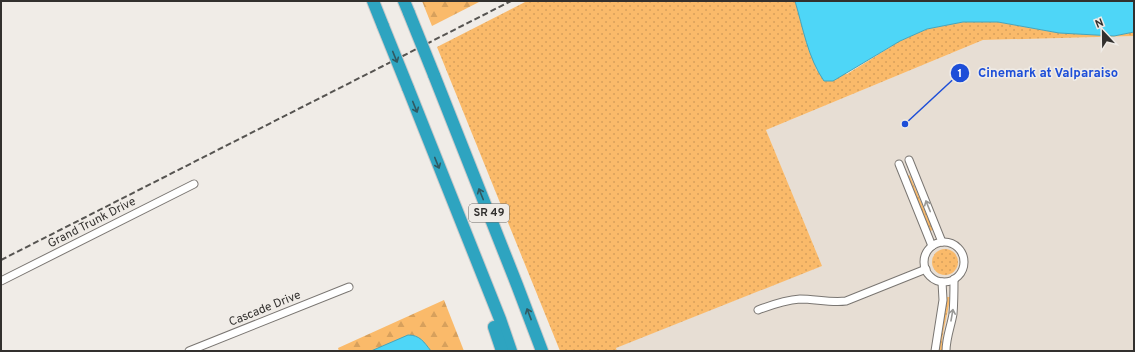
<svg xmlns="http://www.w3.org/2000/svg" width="1135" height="352" viewBox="0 0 1135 352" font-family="Overpass,sans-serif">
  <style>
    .built { fill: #e7ded4 }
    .grass { fill: url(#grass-dots) }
    .forest { fill: url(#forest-firs) }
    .water { fill: #4ed6f7; stroke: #46a4bb }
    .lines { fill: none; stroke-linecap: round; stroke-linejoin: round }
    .minor-casing { stroke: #7a7672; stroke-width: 9 }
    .motorway-casing { stroke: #cac9c9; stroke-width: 14 }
    .minor { stroke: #fff; stroke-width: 7 }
    .motorway { stroke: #2ea4c0; stroke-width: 12 }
    .rail { stroke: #565451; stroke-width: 2; stroke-dasharray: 6 3; stroke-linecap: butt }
    .motorway-bridge-casing { stroke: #cac9c9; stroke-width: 14; stroke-linecap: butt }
    .motorway-bridge { stroke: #2ea4c0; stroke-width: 12 }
    .oneway { stroke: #315961 }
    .oneway2 { stroke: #989896 }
    .labels { text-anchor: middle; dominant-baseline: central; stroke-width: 3; stroke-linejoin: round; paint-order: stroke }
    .shield { fill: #f0ece7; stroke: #6b6866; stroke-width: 1 }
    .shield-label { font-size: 11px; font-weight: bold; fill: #32302e }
    .street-label { font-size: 12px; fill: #32302e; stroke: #f0ece7 }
    .leader { fill: none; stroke: #1d4ed8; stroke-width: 1.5 }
    .callout-dot { fill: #1d4ed8; stroke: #f0ece7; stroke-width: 1.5 }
    .mark-label { font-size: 12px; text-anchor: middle; font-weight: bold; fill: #fff }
    .callout-label { font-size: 13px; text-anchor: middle; font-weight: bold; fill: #1d4ed8; stroke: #f0ece7; stroke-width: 3; stroke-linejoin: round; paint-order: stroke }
  </style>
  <defs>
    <pattern id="grass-dots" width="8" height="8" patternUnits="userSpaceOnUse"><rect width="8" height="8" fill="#faba6a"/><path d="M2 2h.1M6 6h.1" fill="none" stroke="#d7a05c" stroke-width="1.8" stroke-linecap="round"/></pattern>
    <pattern id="forest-firs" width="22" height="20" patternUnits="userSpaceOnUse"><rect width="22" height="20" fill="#faba6a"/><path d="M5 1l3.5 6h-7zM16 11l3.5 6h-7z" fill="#d7a05c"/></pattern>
  </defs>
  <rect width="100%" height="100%" fill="#f0ece7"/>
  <!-- built -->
  <path class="built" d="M1134,36V351H617L615,348L821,266L766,130L983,40Z"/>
  <!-- grass -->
  <g class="grass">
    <path d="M527,1H795L817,71L847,74L900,41L927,29L963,22H998L1059,33L1114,36L1134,32V36L983,40L766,130L822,266L616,348L617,351H560L437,47Z"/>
    <path d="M909,175L910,176L933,230L930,231L908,176Z"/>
    <circle cx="945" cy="262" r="13"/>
    <path d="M947,297H950C948,315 941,333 942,351H939C939,333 945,316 947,297Z"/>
  </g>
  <!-- forest -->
  <g class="forest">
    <path d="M422,1H481L432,26Z"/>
    <path d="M444,300L464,351H339L338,348Z"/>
  </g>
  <!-- water -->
  <g class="water">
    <path d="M795,1H1134V32L1114,36L1059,33L998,22H963L927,29L900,41L833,81H824C808,58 803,28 795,1Z"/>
    <path d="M408,335C420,335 424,342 431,351H371Z"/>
  </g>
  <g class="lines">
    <defs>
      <g id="minor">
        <path d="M909,160L942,242"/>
        <path d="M899,164L932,246"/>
        <circle cx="944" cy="262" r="20"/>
        <path d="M1,281L194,184"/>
        <path d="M758,310C771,305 785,300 800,299C815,299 831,303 846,301L926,269"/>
        <path d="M189,351L349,287"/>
        <path d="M935,351L943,300L942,282"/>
        <path d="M946,351C946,338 951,326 953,314C954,302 954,291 954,279"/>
      </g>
      <g id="motorway">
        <path d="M373,1L383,26"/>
        <path d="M404,1L409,13"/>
        <path d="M434,75L517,285L542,351"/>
        <path d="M408,88L500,319L511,351"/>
        <path d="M494,327L502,351"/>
      </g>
    </defs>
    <!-- minor casing -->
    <use href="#minor" class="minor-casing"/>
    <!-- motorway casing -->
    <use href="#motorway" class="motorway-casing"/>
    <!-- minor -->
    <use href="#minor" class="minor"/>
    <!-- motorway -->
    <use href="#motorway" class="motorway"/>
    <!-- rail -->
    <path class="rail" d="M1,260L511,1"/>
    <defs>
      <g id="motorway-bridge">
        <path d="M409,13L434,75"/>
        <path d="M383,26L408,88"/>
      </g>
    </defs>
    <!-- motorway-bridge casing -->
    <use href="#motorway-bridge" class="motorway-bridge-casing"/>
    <!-- motorway-bridge -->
    <use href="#motorway-bridge" class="motorway-bridge"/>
  </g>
  <!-- one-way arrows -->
  <defs><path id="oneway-shaft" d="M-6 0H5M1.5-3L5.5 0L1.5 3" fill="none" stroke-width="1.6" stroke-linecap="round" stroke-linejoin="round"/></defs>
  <g class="oneway">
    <use href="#oneway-shaft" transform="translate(395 57) rotate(68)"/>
    <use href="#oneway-shaft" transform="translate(415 107) rotate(68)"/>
    <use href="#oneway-shaft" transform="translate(437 163) rotate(68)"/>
    <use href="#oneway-shaft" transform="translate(481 194) rotate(-112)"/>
    <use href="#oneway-shaft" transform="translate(529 314) rotate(-111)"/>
  </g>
  <g class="oneway2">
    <use href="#oneway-shaft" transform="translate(928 206) rotate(-112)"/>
    <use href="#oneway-shaft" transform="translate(952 315) rotate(-80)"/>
  </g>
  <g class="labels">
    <!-- shield labels -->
    <rect class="shield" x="469" y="204" width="40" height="18" rx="3"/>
    <g class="shield-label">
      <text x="489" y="213">SR 49</text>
    </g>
    <!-- street labels -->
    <g class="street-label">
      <text transform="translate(92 223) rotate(-27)">Grand Trunk Drive</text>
      <text transform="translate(265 309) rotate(-22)">Cascade Drive</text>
    </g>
  </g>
  <!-- callouts -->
  <path class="leader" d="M905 124L960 73"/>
  <g class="callout-dot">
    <circle cx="905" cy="124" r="4"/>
    <circle cx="960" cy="73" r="10"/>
  </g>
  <g class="mark-label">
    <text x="960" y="77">1</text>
  </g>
  <g class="callout-label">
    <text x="1048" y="77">Cinemark at Valparaiso</text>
  </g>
  <!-- border -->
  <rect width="1135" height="352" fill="none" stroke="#32302e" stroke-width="4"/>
  <!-- north arrow -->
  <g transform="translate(1103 32) rotate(338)" stroke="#f0ece7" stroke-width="3" paint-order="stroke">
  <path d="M0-3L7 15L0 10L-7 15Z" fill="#32302e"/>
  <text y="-6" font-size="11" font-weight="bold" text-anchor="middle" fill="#32302e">N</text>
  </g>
</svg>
